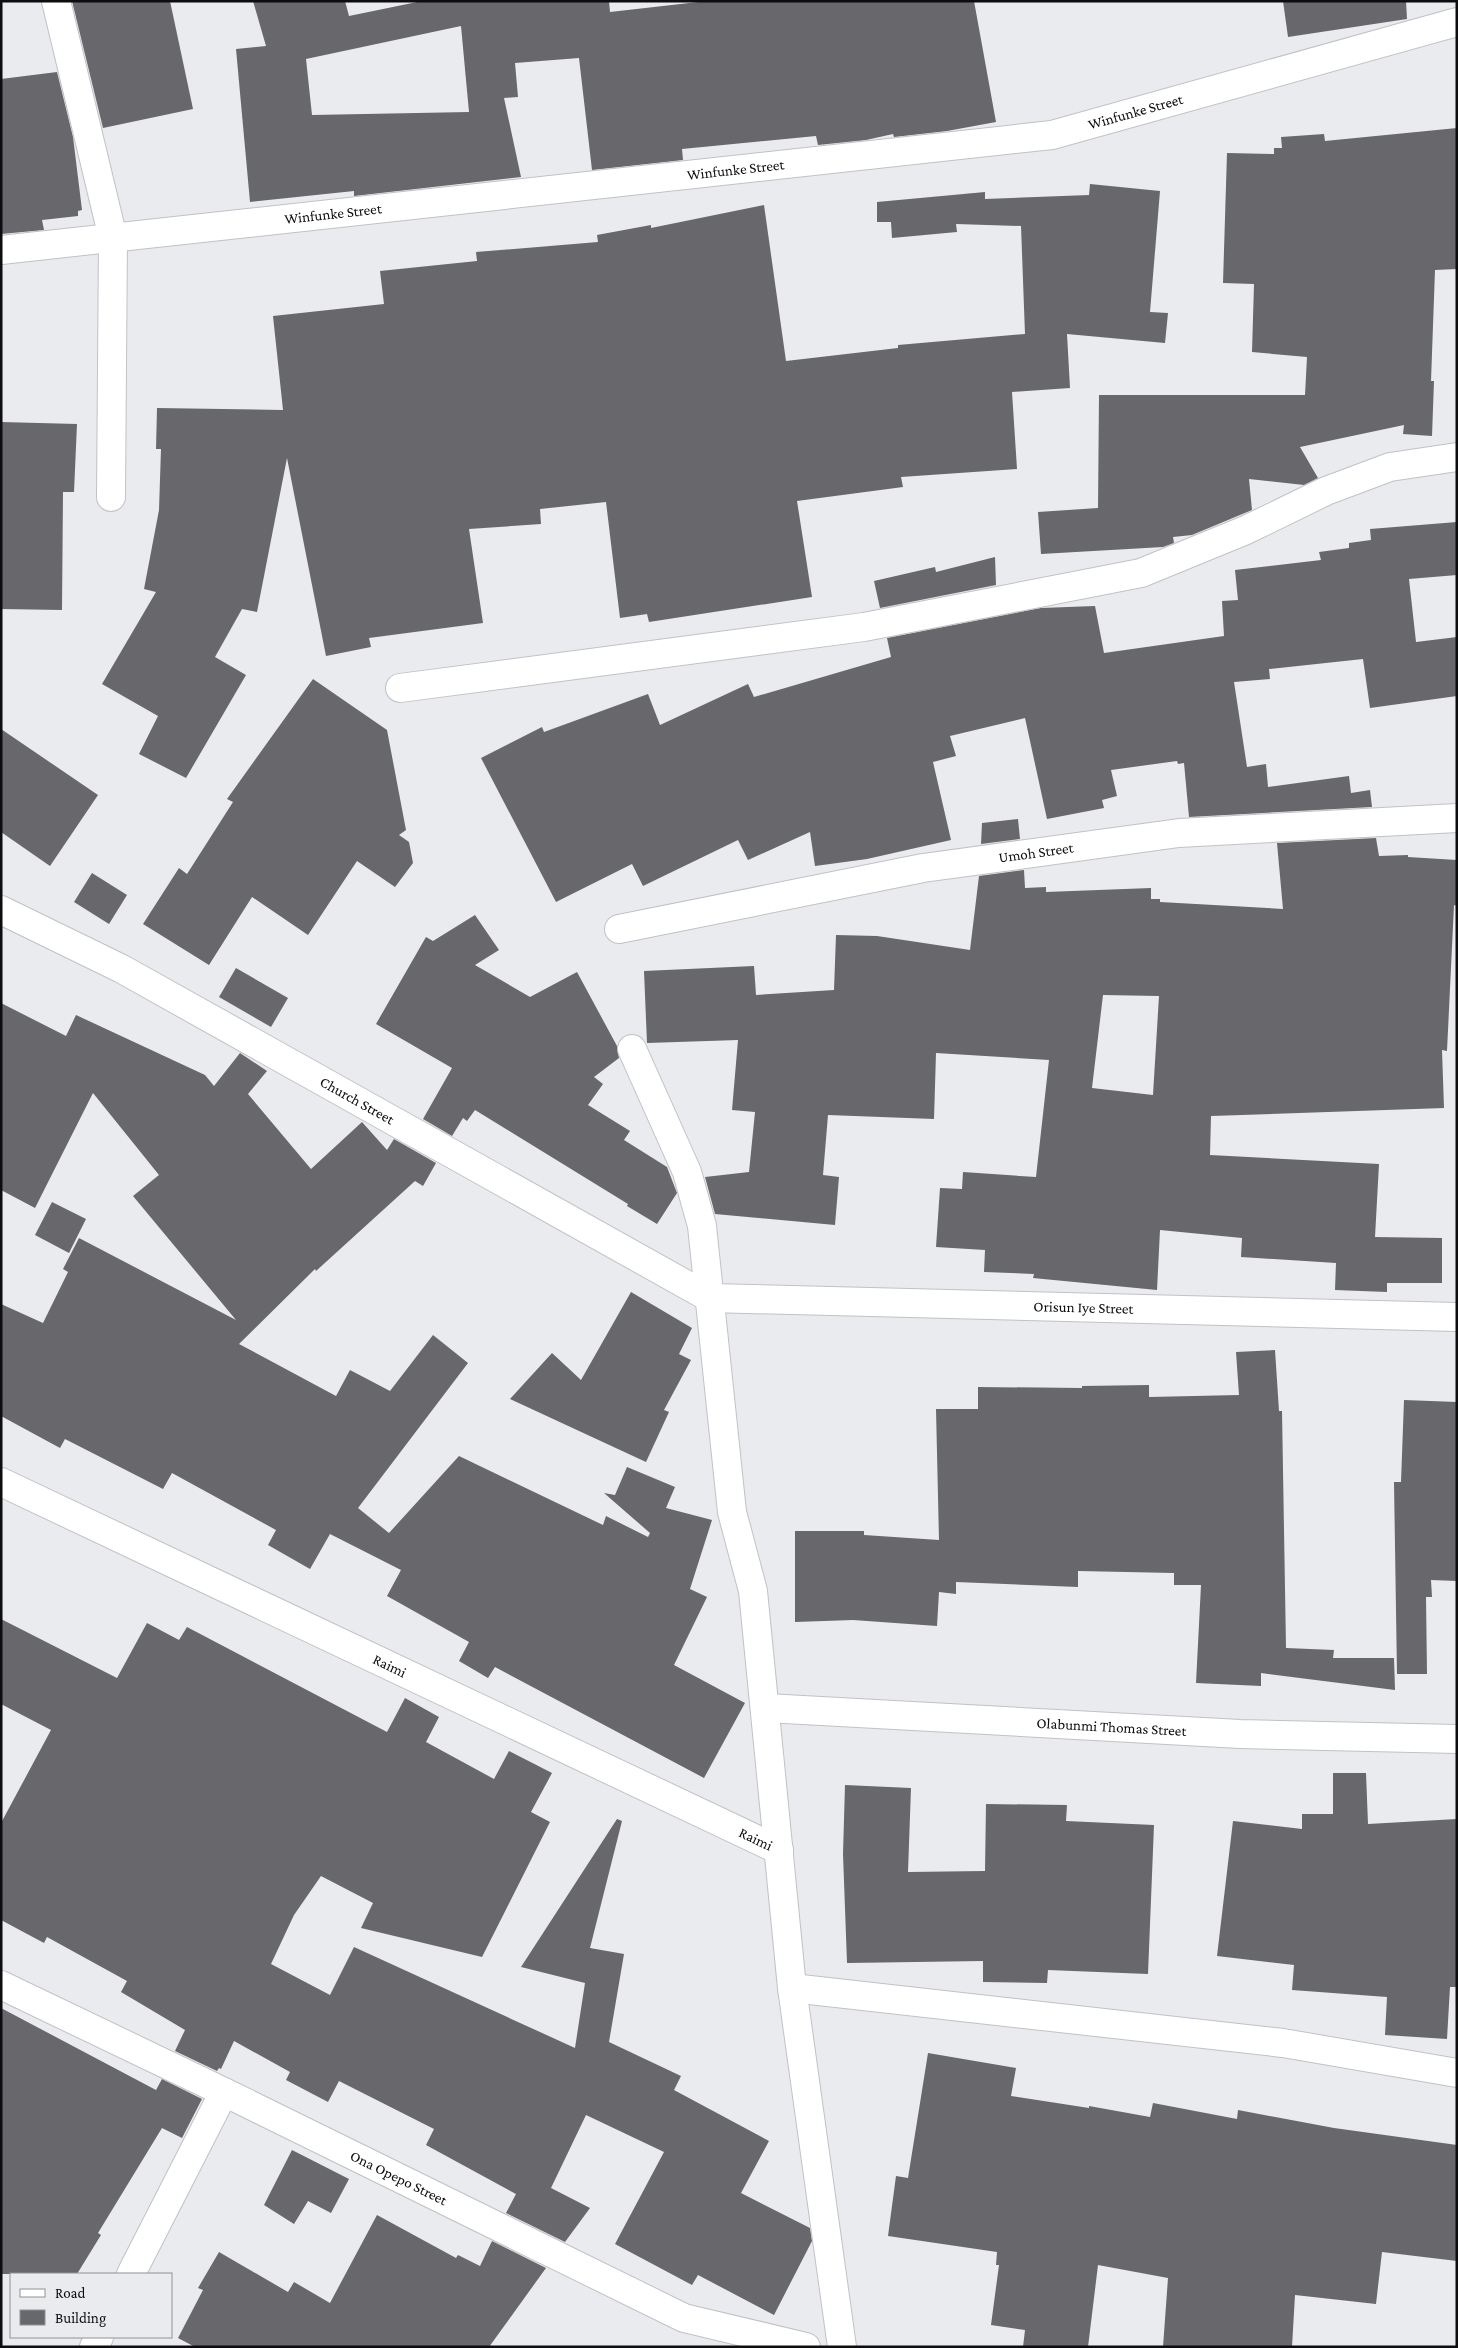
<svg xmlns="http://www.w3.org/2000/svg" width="1458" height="2348" viewBox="0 0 1458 2348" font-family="'Crimson Pro',serif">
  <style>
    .building { fill: #68676b; fill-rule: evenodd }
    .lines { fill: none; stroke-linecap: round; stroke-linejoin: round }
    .street-casing { stroke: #c0c2c6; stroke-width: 30 }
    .street { stroke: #fff; stroke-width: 28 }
    .labels { text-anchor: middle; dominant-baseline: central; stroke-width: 4; stroke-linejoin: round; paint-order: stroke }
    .street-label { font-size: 15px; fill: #0d0d0f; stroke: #e9ebef }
  </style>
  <rect width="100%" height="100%" fill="#e9ebef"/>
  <!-- building -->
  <g class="building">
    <path d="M72,1H170L193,109L103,128Z"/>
    <path d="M253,1H345L349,16L422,1H609L610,12L707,1H974L996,122L947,131L894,137L893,134L866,140L818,145L816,136L682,149L683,160L592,170L579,58L515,63L518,97L504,98L521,177L354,196V191L250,202L236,49L266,46ZM461,26L469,112L312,115L306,59Z"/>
    <path d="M1283,1H1406L1407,19L1288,37Z"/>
    <path d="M57,72L73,137L82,210L78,211V216L42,220L44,230L1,234V79Z"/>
    <path d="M1457,128V269L1435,270L1431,381H1434L1432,436L1403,434L1404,425L1300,447L1318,478L1304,485L1249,479L1252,510L1192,535L1173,537L1174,543L1163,547L1041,554L1038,512L1098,508L1099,395H1305L1307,357L1252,352L1254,284L1223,283L1227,153L1274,154V148H1282L1281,137L1324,134L1325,141Z"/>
    <path d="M1090,184L1160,191L1150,312L1168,313L1165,343L1067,334L1070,388L1012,392L1017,469L901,477L903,487L797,501L812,597L649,622L647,614L620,618L606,502L540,509L541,524L469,529L483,623L369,638L371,647L326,656L287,458L257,612L242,609L215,657L246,675L186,778L139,754L158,716L102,684L156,592L144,589L159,510L161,449H156L157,408L283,410L273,316L384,304L380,271L477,261L476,252L598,242L597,235L651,225V228L764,205L786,361L898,348V345L1025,334L1021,226L956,224L957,232L892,238L891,222H877V202L985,192V199L1089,195Z"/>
    <path d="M1,422L77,424L74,492H63L62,610L1,609Z"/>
    <path d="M1457,522V575L1409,579L1416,642L1457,637V696L1370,708L1363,659L1269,669L1270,679L1234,682L1247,767L1266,764L1268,787L1349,776L1351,793L1370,790L1372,807L1189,817L1184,763L1178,764L1177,761L1111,770L1117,796L1102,800L1104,808L1047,819L1025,718L950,736L956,756L933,762L951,840L867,859L815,866L810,832L748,860L738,840L643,886L632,864L556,902L481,758L542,727L544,732L648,694L660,725L748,684L754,697L891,657L887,638L1041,608L1095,606L1104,653L1224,636L1222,601L1238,600L1235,570L1321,560L1319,552L1349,548V543L1371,540L1370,529Z"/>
    <path d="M995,557L996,585L880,608L874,581L935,567L936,572Z"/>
    <path d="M313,679L387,730L406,830L399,835L409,842L413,863L395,887L357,861L308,935L252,897L209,965L143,924L179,868L187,874L233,802L227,799Z"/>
    <path d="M1,729L98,795L50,866L1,832Z"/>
    <path d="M1018,819L1020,839L981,844L982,823Z"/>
    <path d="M1376,838L1379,856L1408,855V857L1457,860V906L1454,905L1447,1051L1442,1050L1444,1108L1211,1116L1210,1155L1379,1164L1375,1237L1442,1238V1283H1387V1292L1335,1290L1336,1263L1241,1257L1242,1238L1160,1230L1157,1290L1033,1278L1034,1274L984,1272L985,1250L936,1247L940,1188L962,1189L963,1172L1036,1177L1049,1060L936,1053L934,1119L828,1115L823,1175L839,1177L835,1225L715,1214L705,1177L749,1172L755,1112L732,1110L738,1040L647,1043L644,971L754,966L756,995L834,990L836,935L877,936L970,950L979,876L1024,870L1025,888L1046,887V892L1151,888V899H1160V902L1283,909L1277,843ZM1103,995L1159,996L1153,1095L1092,1088Z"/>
    <path d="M92,873L127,895L109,924L74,902Z"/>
    <path d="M475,915L499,950L475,965L530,997L577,972L617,1046L619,1058L594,1077L603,1084L588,1105L630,1131L624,1140L667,1167L677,1193L657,1224L627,1206L628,1204L475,1110L467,1121L463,1118L452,1136L423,1119L452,1068L376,1024L426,937L433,941Z"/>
    <path d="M236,968L288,998L271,1027L219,997Z"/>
    <path d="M1,1003L66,1036L76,1015L205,1075L214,1086L240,1053L267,1071L248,1094L311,1169L362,1122L387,1150L394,1139L436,1163L423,1186L415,1181L316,1271L315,1269L239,1344L336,1396L350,1370L390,1391L433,1335L468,1363L358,1508L389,1533L459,1456L603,1525L606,1516L648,1537L650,1533L604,1493L615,1495L627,1467L675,1487L666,1508L712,1520L690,1589L707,1597L674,1665L745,1703L704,1778L495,1667L488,1678L459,1661L469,1642L387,1596L401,1570L330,1534L310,1569L268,1545L276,1530L172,1473L163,1489L65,1439L60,1448L1,1416V1304L43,1323L68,1272L63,1269L79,1238L236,1320L133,1196L159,1175L93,1093L35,1208L1,1190Z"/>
    <path d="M52,1202L86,1219L69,1253L35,1235Z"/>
    <path d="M631,1292L692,1328L679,1354L691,1360L664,1410L669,1412L646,1462L510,1399L552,1353L581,1380Z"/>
    <path d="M1275,1350L1279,1411H1282L1286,1648L1334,1650L1333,1658H1394L1395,1690L1261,1673V1686L1196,1683L1201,1585H1174V1573L1078,1571V1587L956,1582V1594L939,1592L937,1626L853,1620L795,1622V1531H864V1535L939,1540L936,1409H978V1387L1082,1388V1386L1149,1385V1397L1239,1395L1236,1352Z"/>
    <path d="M1404,1400L1457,1402V1581L1431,1580L1432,1597H1426L1427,1674H1397L1394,1482H1401Z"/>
    <path d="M1,1619L117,1678L147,1623L179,1640L187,1627L387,1732L405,1698L439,1717L426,1742L494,1779L509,1751L552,1773L531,1812L550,1822L482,1957L361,1928L373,1903L321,1876L294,1915L271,1964L330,1995L354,1947L575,2048L585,1983L521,1967L617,1819L622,1821L590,1948L624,1954L609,2042L681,2076L674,2090L769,2141L741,2193L810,2228L812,2241L774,2315L698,2275L692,2285L615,2244L664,2152L586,2115L551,2188L590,2208L565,2242L506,2213L516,2194L426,2145L434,2129L339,2081L328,2102L286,2080L290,2072L234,2041L221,2069L219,2068L217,2071L175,2051L185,2030L121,1992L127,1981L47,1937L44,1943L1,1920V1823L51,1730L1,1704Z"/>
    <path d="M1333,1773H1366L1368,1824L1457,1819V1987H1450L1447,2039L1385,2035L1387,1997L1292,1990L1294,1965L1217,1956L1233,1821L1302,1829V1814H1333Z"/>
    <path d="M845,1785L911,1788L908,1872L985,1871L986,1804L1067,1805L1066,1821L1154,1825L1148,1974L1048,1970L1047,1983L983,1982V1961L847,1963L843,1854Z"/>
    <path d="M1,2008L156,2090L162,2079L202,2099L182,2138L162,2128L98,2233L101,2235L77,2274H1Z"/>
    <path d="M928,2053L1016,2068L1011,2096L1089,2108V2106L1150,2117L1153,2103L1237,2119L1238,2110L1334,2128L1457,2145V2261L1382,2252L1376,2304L1295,2295L1292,2347H1163L1168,2278L1098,2265L1088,2347H1023L1025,2330L991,2325L999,2265H996L997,2252L888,2236L896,2176L908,2178Z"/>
    <path d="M292,2150L349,2179L331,2213L308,2201L294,2224L264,2205Z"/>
    <path d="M377,2215L456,2258L458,2255L480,2266L492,2241L546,2268L489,2347H195L178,2338L203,2290L198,2288L219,2252L288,2292L294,2282L330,2303Z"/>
  </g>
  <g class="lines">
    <defs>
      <g id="street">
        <path d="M56,1L113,238L111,497"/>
        <path id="s1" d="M1,250L1052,135L1457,22"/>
        <path d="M400,688L864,627L1141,573L1246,530L1326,491L1390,467L1457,457"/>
        <path id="s2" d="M1,910L122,969L710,1298L1457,1317"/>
        <path id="s3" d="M619,929L923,868L1179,833L1457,818"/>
        <path d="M632,1049L687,1172L702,1226L732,1512L753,1591L792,1988L842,2347"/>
        <path id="s4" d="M1,1482L779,1850"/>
        <path id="s5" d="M766,1708L1240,1734L1457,1739"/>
        <path id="s6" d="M1,1985L224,2092L684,2318L806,2347"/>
        <path d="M792,1988L1283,2043L1457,2073"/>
        <path d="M131,2274L224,2092"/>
        <path d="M94,2347L99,2337"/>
      </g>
    </defs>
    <!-- street casing -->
    <use href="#street" class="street-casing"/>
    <!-- street -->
    <use href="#street" class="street"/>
  </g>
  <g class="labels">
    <!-- street labels -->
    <g class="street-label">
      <text stroke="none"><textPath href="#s1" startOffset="1144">Winfunke Street</textPath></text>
      <text stroke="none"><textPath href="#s1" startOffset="739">Winfunke Street</textPath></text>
      <text stroke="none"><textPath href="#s1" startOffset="334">Winfunke Street</textPath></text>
      <text stroke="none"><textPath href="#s3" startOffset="424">Umoh Street</textPath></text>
      <text stroke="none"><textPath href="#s2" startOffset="404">Church Street</textPath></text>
      <text stroke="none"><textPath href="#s2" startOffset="1182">Orisun Iye Street</textPath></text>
      <text stroke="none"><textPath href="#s4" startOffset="430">Raimi</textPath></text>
      <text stroke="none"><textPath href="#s5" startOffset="346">Olabunmi Thomas Street</textPath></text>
      <text stroke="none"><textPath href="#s4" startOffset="835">Raimi</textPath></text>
      <text stroke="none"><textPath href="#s6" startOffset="442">Ona Opepo Street</textPath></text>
    </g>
  </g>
  <!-- border -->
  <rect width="1458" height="2348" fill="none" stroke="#0d0d0f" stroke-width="5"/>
  <!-- legend -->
  <rect x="10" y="2273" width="162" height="65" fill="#e9ebef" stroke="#919295"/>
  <rect x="20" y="2289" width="25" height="8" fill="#ffffff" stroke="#919295"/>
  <text x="55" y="2298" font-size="15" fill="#0d0d0f">Road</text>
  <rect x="20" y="2310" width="25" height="15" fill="#68676b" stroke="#919295"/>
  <text x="55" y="2323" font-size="15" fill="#0d0d0f">Building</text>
</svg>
